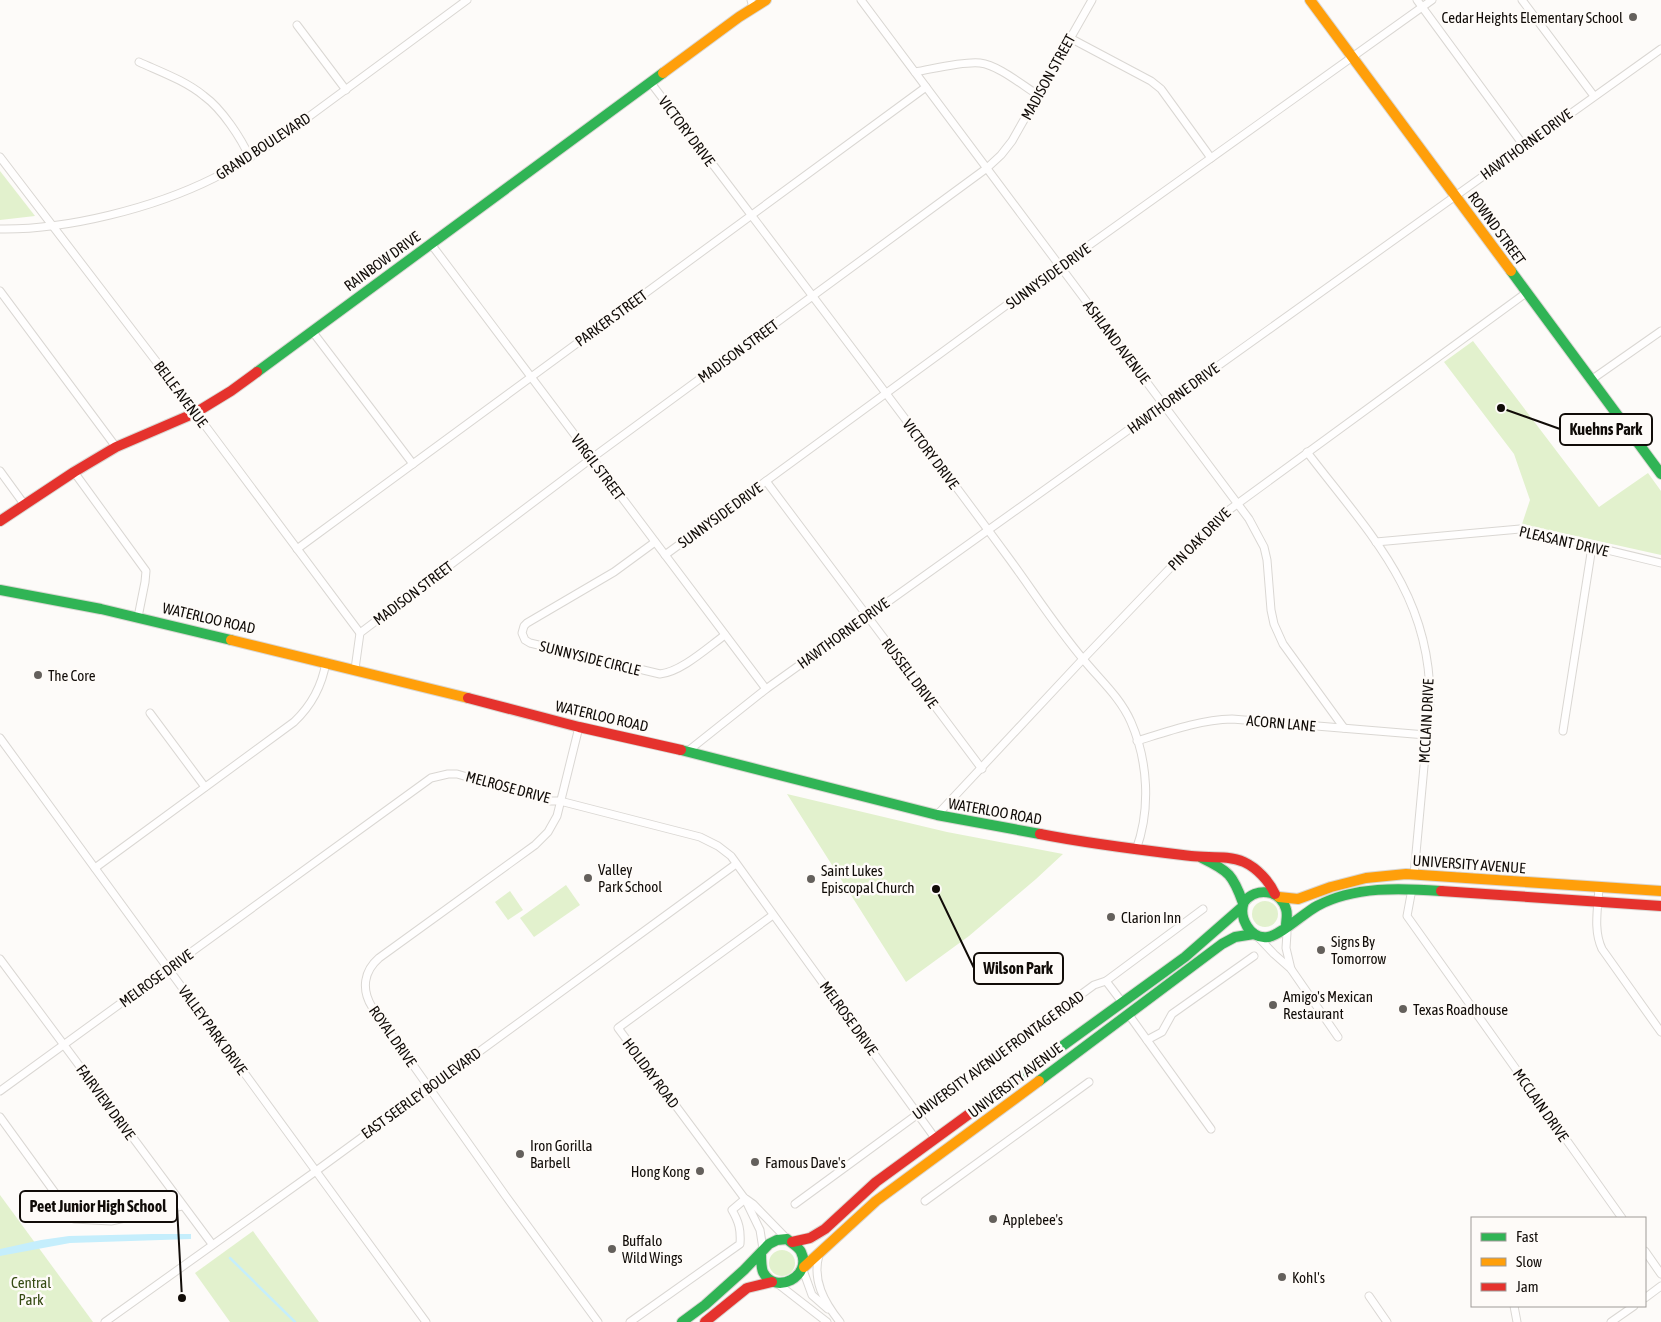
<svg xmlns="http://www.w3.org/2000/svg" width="1661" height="1322" viewBox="0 0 1661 1322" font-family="'Asap Condensed',sans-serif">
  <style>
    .green { fill: #e2f1cd }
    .water { fill: #c5eefc }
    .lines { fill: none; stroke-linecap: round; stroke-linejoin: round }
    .stream { stroke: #c5eefc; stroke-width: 2.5 }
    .street-casing { stroke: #dad7d3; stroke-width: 9 }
    .fast-casing { stroke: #dad7d3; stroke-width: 12 }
    .slow-casing { stroke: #dad7d3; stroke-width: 12 }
    .jam-casing { stroke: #dad7d3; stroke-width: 12 }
    .street { stroke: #fffefe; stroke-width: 7 }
    .fast { stroke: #30b455; stroke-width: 10 }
    .slow { stroke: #ff9f0a; stroke-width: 10 }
    .jam { stroke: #e5322d; stroke-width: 10 }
    .poi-dot { fill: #64605c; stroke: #fefbf8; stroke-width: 2 }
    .labels { text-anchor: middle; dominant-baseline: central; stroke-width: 5; stroke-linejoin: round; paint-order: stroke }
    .poi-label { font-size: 15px; fill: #110c08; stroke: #fefbf8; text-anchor: start }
    .street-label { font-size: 15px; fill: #110c08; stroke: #fefbf8 }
    .park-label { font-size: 15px; fill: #354a12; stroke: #fefbf8 }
    .leader { fill: none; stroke: #110c08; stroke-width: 2 }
    .callout-dot { fill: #110c08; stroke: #fefbf8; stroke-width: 2 }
    .callout { fill: #fefbf8; stroke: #110c08; stroke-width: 2 }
    .callout-label { font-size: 16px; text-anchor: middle; font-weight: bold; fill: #110c08 }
  </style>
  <rect width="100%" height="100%" fill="#fdfbf9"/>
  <!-- green -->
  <g class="green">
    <path d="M0,171L35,216L0,220Z"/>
    <path d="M1473,341L1599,507L1648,473L1661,491V555L1522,524L1530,500L1514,454L1444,362Z"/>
    <path d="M787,794L947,832L1063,854L1036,879L969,936L906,982Z"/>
    <path d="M566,885L580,905L534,937L520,918Z"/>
    <path d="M510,891L523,910L508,920L495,902Z"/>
    <circle cx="1265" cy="914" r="13"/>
    <path d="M0,1195L93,1322H0Z"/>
    <path d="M253,1231L319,1322H230L195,1273Z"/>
    <circle cx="782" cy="1263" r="13"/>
  </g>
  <!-- water -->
  <path class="water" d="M152,1234H191V1239L70,1243L0,1256V1249L41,1240L69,1236Z"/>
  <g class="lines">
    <!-- stream -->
    <path class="stream" d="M230,1258L295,1322"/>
    <defs>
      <g id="street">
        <path d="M751,0L753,8"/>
        <path d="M861,0L1249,519L1264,547L1267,560L1271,610L1274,624L1283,644L1344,728"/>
        <path d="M1417,0L1524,146"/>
        <path d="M1522,0L1594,96"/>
        <path d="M297,25L346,90"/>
        <path d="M1070,38L1151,81L1161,89L1211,158"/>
        <path d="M139,62C161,72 186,81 204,96C222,109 241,138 250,158"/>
        <path d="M915,72C933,69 963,61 980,63C998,65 1022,85 1038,95"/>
        <path d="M651,83C770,240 891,398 1008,557C1033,591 1056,627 1083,659C1100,680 1120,697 1131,722C1148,761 1151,809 1136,850"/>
        <path d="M0,157L201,420L360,633"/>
        <path d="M0,229C67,230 154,208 214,178C237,166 258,152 280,138L467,0"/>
        <path d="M431,244L766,689"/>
        <path d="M0,291L116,447"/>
        <path d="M312,331L413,464"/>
        <path d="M1591,380L1661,331"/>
        <path d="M1307,452C1368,532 1431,593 1430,701L1414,875"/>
        <path d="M0,471L24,504"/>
        <path d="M74,472L146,571L145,582L138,617"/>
        <path d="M766,481L982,769"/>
        <path d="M655,542L614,572L527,623L524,626L522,633L525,640L530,643L660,674C681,672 707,648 725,635"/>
        <path d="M1376,542L1520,529L1661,563"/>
        <path d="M297,549L926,87"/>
        <path d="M665,555L1060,266L1432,0"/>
        <path d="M355,669L360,633L592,458L987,168L1001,155L1012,141L1092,0"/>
        <path d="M150,713L205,787"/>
        <path d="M579,727L557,816L548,832L535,845L379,958C364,971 361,989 372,1007L505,1195L598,1322"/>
        <path d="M1563,731L1592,547"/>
        <path d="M0,738L426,1322"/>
        <path d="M1137,741C1169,731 1199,720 1232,719L1426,735"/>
        <path d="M688,751L766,689L1661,49"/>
        <path d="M937,815L1083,659L1218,518L1526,293"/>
        <path d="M95,868L294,722C312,705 322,686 326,662"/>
        <path d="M1599,887C1598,908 1593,930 1602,949L1661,1032"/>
        <path d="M1412,889L1407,916L1622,1218"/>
        <path d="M1284,927L1287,933L1286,948L1291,969"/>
        <path d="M1258,937L1274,954L1291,969L1338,1037"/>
        <path d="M0,959L212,1244"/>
        <path d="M1106,981L1122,1002"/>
        <path d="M1129,1015L1211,1129"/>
        <path d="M1147,1040L1162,1032L1172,1014L1254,956"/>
        <path d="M0,1091L431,778L448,774H457L550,801H560L700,837L718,846L731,856L935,1138"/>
        <path d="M0,1117L74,1219L111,1221L182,1206"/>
        <path d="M746,1199L753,1204L787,1239"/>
        <path d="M925,1201L1089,1082"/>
        <path d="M795,1204L1094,985L1106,981L1203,909"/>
        <path d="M763,1249L760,1230L745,1199L618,1028L773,915"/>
        <path d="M1645,1251L1661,1274"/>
        <path d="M819,1255C812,1280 824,1302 840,1322"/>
        <path d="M803,1270L812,1295L828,1309"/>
        <path d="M778,1284L827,1322"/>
        <path d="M1369,1296L1387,1322"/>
        <path d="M1645,1298L1661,1286"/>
        <path d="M1514,1306L1517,1322"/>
        <path d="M105,1322L316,1171L736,864"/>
        <path d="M630,1322L740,1244C741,1230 739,1222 732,1210L745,1199"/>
        <path d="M1611,1322L1634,1306"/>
      </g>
      <g id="fast">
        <path d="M1511,271L1661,474"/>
        <path d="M257,372L663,73"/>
        <path d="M0,590L101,609L231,640"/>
        <path d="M681,750L937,815L1040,834"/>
        <path d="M1202,858C1229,871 1233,875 1243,903"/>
        <path d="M1286,926C1286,920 1288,915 1286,909C1280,889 1256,887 1244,902C1238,917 1250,940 1268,937C1281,935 1304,913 1317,906C1354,886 1401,888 1441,891"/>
        <path d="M1017,1079L1185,957L1241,908"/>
        <path d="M1039,1081L1222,944L1235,937L1254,934"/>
        <path d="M682,1322L705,1305L744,1270L769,1244L777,1240L787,1239C791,1243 799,1247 801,1252C813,1276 775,1296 763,1272C761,1267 761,1259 761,1253"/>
      </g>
      <g id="slow">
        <path d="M1310,0L1511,271"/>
        <path d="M663,73L739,17L766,0"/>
        <path d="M231,640L468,698"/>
        <path d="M1279,897L1298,899L1331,887L1366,878L1406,874L1661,891"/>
        <path d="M804,1267L876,1201L1039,1081"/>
      </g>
      <g id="jam">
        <path d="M0,521L74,472L116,447L195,413L231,391L257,372"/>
        <path d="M468,698L579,727L681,750"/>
        <path d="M1040,834C1090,844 1141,850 1191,856C1208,858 1228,855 1244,862C1257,868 1269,881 1275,894"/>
        <path d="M1441,891L1661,906"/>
        <path d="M792,1242L810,1238L825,1229L876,1182L1017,1079"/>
        <path d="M705,1322L747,1288L772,1282"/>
      </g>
    </defs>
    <!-- street casing -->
    <use href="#street" class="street-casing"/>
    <!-- fast casing -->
    <use href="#fast" class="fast-casing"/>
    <!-- slow casing -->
    <use href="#slow" class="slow-casing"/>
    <!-- jam casing -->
    <use href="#jam" class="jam-casing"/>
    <!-- street -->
    <use href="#street" class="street"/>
    <!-- fast -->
    <use href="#fast" class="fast"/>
    <!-- slow -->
    <use href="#slow" class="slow"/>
    <!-- jam -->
    <use href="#jam" class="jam"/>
  </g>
  <!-- markers -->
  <g class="poi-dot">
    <circle cx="1633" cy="17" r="5"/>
    <circle cx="38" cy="675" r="5"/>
    <circle cx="588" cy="878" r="5"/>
    <circle cx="811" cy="879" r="5"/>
    <circle cx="1111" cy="917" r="5"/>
    <circle cx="1321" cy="950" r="5"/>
    <circle cx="1273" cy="1005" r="5"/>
    <circle cx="1403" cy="1009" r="5"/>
    <circle cx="520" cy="1154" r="5"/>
    <circle cx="755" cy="1162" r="5"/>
    <circle cx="700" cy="1171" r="5"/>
    <circle cx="993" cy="1219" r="5"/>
    <circle cx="612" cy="1249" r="5"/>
    <circle cx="1282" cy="1277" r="5"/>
  </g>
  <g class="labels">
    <!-- poi labels -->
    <g class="poi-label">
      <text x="1623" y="17" text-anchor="end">Cedar Heights Elementary School</text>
      <text x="48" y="675">The Core</text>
      <text x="598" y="869">Valley<tspan x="598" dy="17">Park School</tspan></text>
      <text x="821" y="870">Saint Lukes<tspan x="821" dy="17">Episcopal Church</tspan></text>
      <text x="1121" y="917">Clarion Inn</text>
      <text x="1331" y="941">Signs By<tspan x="1331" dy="17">Tomorrow</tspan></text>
      <text x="1283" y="996">Amigo's Mexican<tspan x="1283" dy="17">Restaurant</tspan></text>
      <text x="1413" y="1009">Texas Roadhouse</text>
      <text x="530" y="1145">Iron Gorilla<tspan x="530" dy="17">Barbell</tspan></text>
      <text x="765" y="1162">Famous Dave's</text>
      <text x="690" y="1171" text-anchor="end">Hong Kong</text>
      <text x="1003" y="1219">Applebee's</text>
      <text x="622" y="1240">Buffalo<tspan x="622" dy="17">Wild Wings</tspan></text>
      <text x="1292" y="1277">Kohl's</text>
    </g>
    <!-- street labels -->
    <g class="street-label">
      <text transform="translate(1048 77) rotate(-61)">MADISON STREET</text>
      <text transform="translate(687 131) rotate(53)">VICTORY DRIVE</text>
      <text transform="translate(1526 144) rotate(-36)">HAWTHORNE DRIVE</text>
      <text transform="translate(263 146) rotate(-33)">GRAND BOULEVARD</text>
      <text transform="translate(1497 228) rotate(54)">ROWND STREET</text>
      <text transform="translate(382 261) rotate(-36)">RAINBOW DRIVE</text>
      <text transform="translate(1048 276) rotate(-36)">SUNNYSIDE DRIVE</text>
      <text transform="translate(611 318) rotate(-36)">PARKER STREET</text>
      <text transform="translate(1117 342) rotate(53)">ASHLAND AVENUE</text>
      <text transform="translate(738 351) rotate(-36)">MADISON STREET</text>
      <text transform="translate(181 394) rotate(53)">BELLE AVENUE</text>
      <text transform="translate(1173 398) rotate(-36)">HAWTHORNE DRIVE</text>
      <text transform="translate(931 454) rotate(53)">VICTORY DRIVE</text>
      <text transform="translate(598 467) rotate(53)">VIRGIL STREET</text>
      <text transform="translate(720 515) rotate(-36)">SUNNYSIDE DRIVE</text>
      <text transform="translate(1199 539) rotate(-45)">PIN OAK DRIVE</text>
      <text transform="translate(1564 541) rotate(13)">PLEASANT DRIVE</text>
      <text transform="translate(413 593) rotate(-37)">MADISON STREET</text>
      <text transform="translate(209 618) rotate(13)">WATERLOO ROAD</text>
      <text transform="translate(843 633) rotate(-36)">HAWTHORNE DRIVE</text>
      <text transform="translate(590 658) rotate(14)">SUNNYSIDE CIRCLE</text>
      <text transform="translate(910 673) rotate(53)">RUSSELL DRIVE</text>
      <text transform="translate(602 716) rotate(13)">WATERLOO ROAD</text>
      <text transform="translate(1426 721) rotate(-87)">MCCLAIN DRIVE</text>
      <text transform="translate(1281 723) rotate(5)">ACORN LANE</text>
      <text transform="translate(508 787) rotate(15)">MELROSE DRIVE</text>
      <text transform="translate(995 811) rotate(10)">WATERLOO ROAD</text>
      <text transform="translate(1469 864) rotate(4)">UNIVERSITY AVENUE</text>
      <text transform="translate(156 978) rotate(-36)">MELROSE DRIVE</text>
      <text transform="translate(849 1018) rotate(54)">MELROSE DRIVE</text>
      <text transform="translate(213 1030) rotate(54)">VALLEY PARK DRIVE</text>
      <text transform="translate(393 1036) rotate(55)">ROYAL DRIVE</text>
      <text transform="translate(998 1055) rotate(-36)">UNIVERSITY AVENUE FRONTAGE ROAD</text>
      <text transform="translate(651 1073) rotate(53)">HOLIDAY ROAD</text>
      <text transform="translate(1015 1080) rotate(-37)">UNIVERSITY AVENUE</text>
      <text transform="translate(421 1093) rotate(-36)">EAST SEERLEY BOULEVARD</text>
      <text transform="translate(106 1102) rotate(54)">FAIRVIEW DRIVE</text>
      <text transform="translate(1541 1105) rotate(55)">MCCLAIN DRIVE</text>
    </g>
    <!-- park labels -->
    <g class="park-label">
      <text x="31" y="1282">Central<tspan x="31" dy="17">Park</tspan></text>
    </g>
  </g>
  <!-- callouts -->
  <path class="leader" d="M1501 408L1560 429M936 889L974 968M182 1298L177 1207"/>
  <g class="callout-dot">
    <circle cx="1501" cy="408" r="5"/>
    <circle cx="936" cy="889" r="5"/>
    <circle cx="182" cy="1298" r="5"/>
  </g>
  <g class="callout">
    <rect x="1560" y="414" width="92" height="31" rx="5"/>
    <rect x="974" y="953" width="89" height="31" rx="5"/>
    <rect x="20" y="1191" width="157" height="31" rx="5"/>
  </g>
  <g class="callout-label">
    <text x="1606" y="435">Kuehns Park</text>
    <text x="1018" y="974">Wilson Park</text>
    <text x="98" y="1212">Peet Junior High School</text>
  </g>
  <!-- legend -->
  <rect x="1471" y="1217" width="175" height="90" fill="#fefbf8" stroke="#9f9b98"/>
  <rect x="1481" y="1233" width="25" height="8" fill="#30b455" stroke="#9f9b98"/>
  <text x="1516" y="1242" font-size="15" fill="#110c08">Fast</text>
  <rect x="1481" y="1258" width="25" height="8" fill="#ff9f0a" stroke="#9f9b98"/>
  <text x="1516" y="1267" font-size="15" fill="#110c08">Slow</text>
  <rect x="1481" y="1283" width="25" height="8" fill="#e5322d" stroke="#9f9b98"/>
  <text x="1516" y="1292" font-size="15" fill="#110c08">Jam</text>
</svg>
